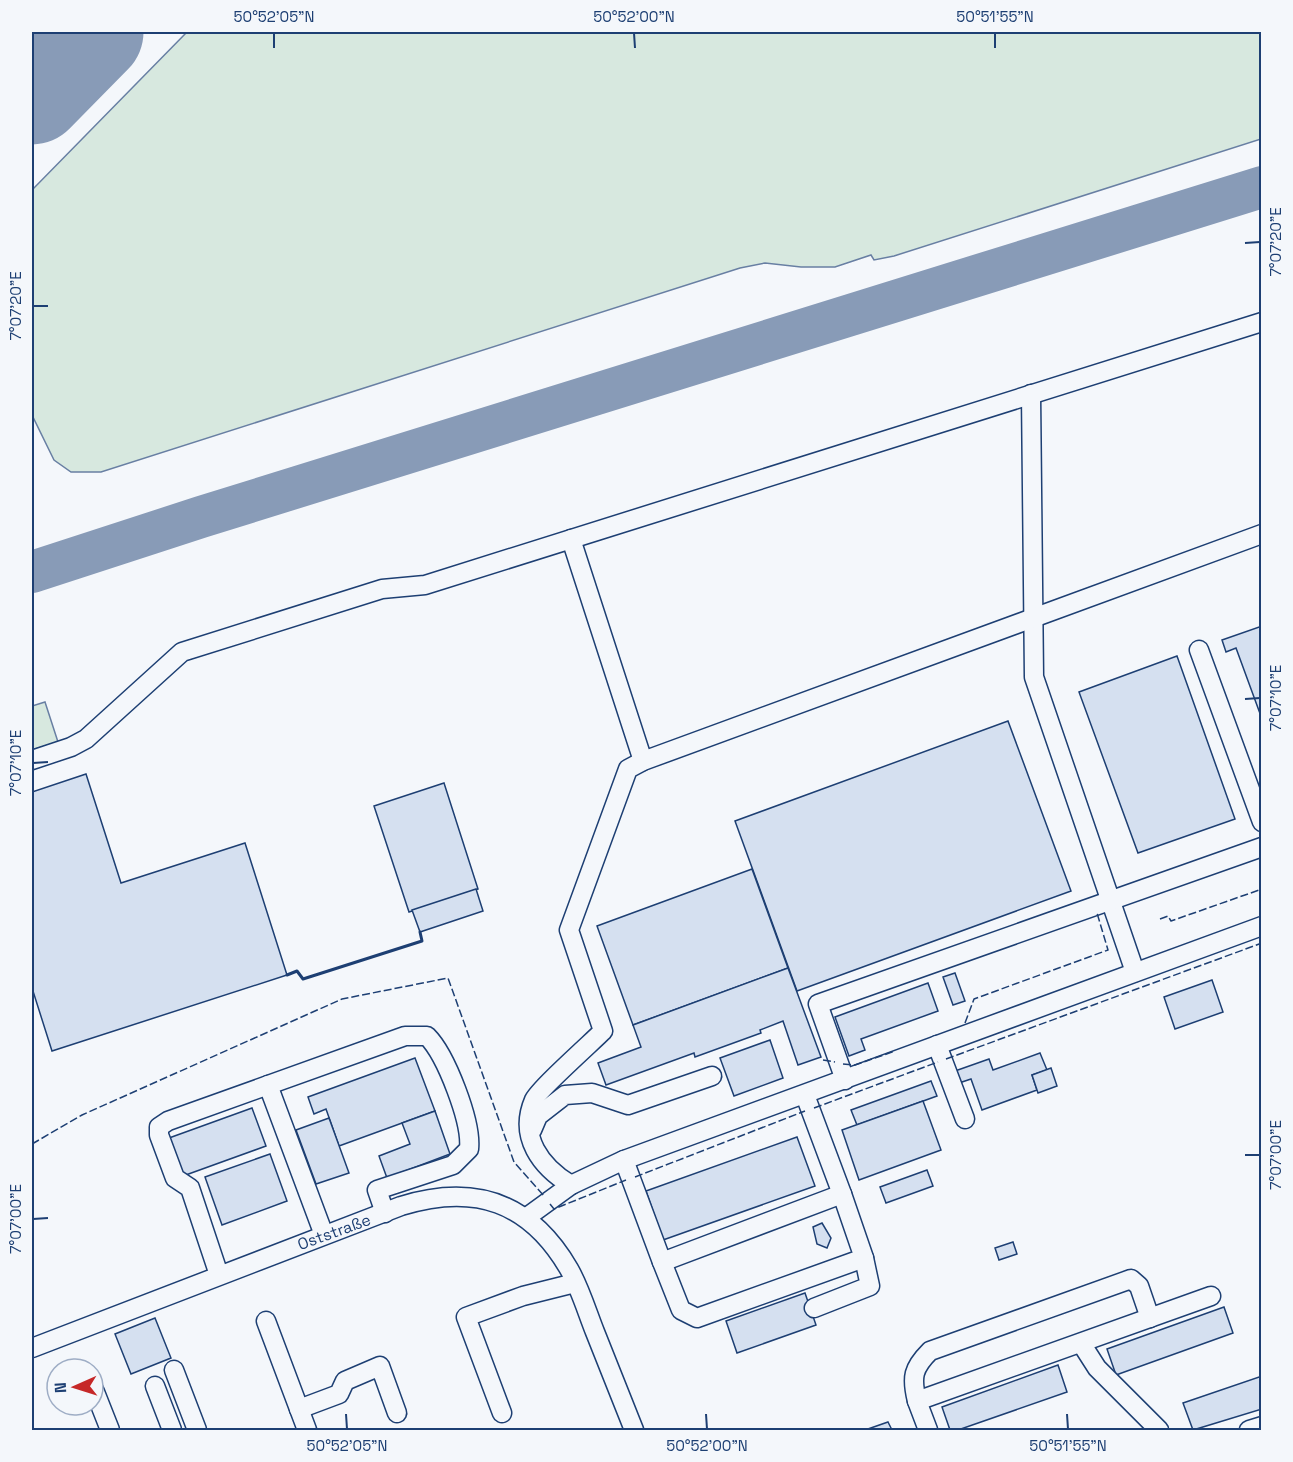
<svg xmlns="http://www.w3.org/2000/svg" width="1293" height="1462" viewBox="0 0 1293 1462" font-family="'Space Grotesk',sans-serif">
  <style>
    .green { fill: #d7e8df; stroke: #687fa3; stroke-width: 1.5 }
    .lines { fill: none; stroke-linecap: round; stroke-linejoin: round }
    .taxiway { stroke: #889bb7; stroke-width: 42 }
    .runway { stroke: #889bb7; stroke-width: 105 }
    .building { fill: #d5e0f0; stroke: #1d3f73; stroke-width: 1.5 }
    .minor-casing { stroke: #1d3f73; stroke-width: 21 }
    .minor { stroke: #f4f7fb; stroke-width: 18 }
    .fence { stroke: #1d3f73; stroke-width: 1.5; stroke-dasharray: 8 3; stroke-linecap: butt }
    .wall { stroke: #1d3f73; stroke-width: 3 }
    .ticks { fill: none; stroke: #1d3f73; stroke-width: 2 }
    .labels { text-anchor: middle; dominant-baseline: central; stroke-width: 4.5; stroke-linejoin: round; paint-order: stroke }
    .street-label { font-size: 16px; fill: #1d3f73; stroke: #f4f7fb }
    .neatline { fill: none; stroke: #1d3f73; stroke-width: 2 }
    .ticks-label { font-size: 15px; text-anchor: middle; fill: #1d3f73 }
  </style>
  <rect width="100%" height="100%" fill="#f4f7fb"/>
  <!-- green -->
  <g class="green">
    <path d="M187,32H1261V139L894,256L874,260L871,255L835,267H801L765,263L740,268L101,472H71L54,460L32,415V190Z"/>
    <path d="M45,702L58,742L32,750V706Z"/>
  </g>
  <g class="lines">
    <!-- taxiway -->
    <path class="taxiway" d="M32,572L201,517L1262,187"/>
    <!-- runway -->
    <path class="runway" d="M32,92L91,32"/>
  </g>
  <!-- building -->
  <g class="building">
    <path d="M1262,626V719L1236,648L1226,652L1222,640Z"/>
    <path d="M1177,656L1235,819L1138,853L1079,692Z"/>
    <path d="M1008,721L1071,891L797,991L735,821Z"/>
    <path d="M86,774L121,883L245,843L287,975L52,1051L32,988V792Z"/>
    <path d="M444,783L478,889L409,912L374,806Z"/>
    <path d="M752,869L788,968L633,1025L597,926Z"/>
    <path d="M476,889L483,911L420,932L412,910Z"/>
    <path d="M788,968L821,1057L798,1065L783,1021L760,1030L761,1033L695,1057L694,1053L606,1085L598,1063L641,1047L633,1025Z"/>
    <path d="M955,973L965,1001L953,1005L943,977Z"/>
    <path d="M1212,980L1223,1012L1175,1029L1164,997Z"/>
    <path d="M928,983L938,1011L861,1039L865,1050L849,1056L835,1017Z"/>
    <path d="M770,1040L783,1078L734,1096L720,1058Z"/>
    <path d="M1040,1053L1047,1070L1032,1075L1037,1090L982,1110L971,1079L959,1083L955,1071L989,1059L993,1070Z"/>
    <path d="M415,1058L435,1111L339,1146L326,1109L314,1114L308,1097Z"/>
    <path d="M1051,1068L1057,1086L1038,1093L1032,1075Z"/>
    <path d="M931,1081L937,1096L857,1125L851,1110Z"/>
    <path d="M923,1101L941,1150L859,1180L842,1130Z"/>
    <path d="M252,1108L266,1146L183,1176L169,1138Z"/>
    <path d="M435,1111L450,1154L387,1178L379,1156L410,1144L402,1123Z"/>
    <path d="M329,1118L349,1173L316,1184L296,1130Z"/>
    <path d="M797,1137L815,1186L663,1240L646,1191Z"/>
    <path d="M270,1154L287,1201L222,1225L205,1177Z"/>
    <path d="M927,1170L933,1186L886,1203L880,1187Z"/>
    <path d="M822,1223L831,1238L827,1248L817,1244L813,1227Z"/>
    <path d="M1013,1242L1017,1254L999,1260L995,1248Z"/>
    <path d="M805,1293L816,1325L737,1353L726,1321Z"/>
    <path d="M1224,1307L1233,1333L1116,1375L1107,1349Z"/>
    <path d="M155,1318L171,1358L131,1374L115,1334Z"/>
    <path d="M1058,1365L1067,1392L958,1430H950L942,1407Z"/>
    <path d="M1262,1376V1409L1193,1430L1183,1403Z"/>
    <path d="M888,1422L892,1430H865Z"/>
  </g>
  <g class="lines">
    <defs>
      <g id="minor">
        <path d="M1031,394L1034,677L1135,972"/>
        <path d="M571,539L643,761"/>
        <path d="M1199,650L1262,822"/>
        <path d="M32,760L71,747L86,739L182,652L382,589L425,585L1262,322"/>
        <path d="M937,1045L965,1119"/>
        <path d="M845,1080L818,1004L1262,847"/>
        <path d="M268,1085L324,1235"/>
        <path d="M532,1130L538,1116L565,1095L592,1093L628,1105L712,1076"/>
        <path d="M624,1160L662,1262L842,1194L805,1095"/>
        <path d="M571,1185C541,1167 518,1137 534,1100C537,1091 593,1041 603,1031L569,930L628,769L643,761L1262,534"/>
        <path d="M527,1217L571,1185L624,1160L1262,926"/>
        <path d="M662,1262L681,1310L697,1318L864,1258L842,1194"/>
        <path d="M219,1275L190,1188L175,1178L159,1135V1127L168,1121L405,1036H427C446,1055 472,1122 469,1149L453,1165L377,1190L385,1213"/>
        <path d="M814,1308L870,1286L864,1258"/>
        <path d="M266,1321L307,1430"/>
        <path d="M1081,1343L1097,1368L1159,1430"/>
        <path d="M32,1348L401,1206C475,1183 530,1202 569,1269C580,1288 587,1312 595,1332C608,1365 621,1398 634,1430"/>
        <path d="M174,1370L197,1430"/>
        <path d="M155,1386L172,1430"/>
        <path d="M95,1392L110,1430"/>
        <path d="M917,1401C911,1377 913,1368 930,1351L1131,1279L1139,1286L1150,1318"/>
        <path d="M299,1409L339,1394L345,1381L380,1366L397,1413"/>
        <path d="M502,1413L466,1317L523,1296L575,1283"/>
        <path d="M928,1430L917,1401L1211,1296"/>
        <path d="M1249,1430L1262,1426"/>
      </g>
    </defs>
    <!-- minor casing -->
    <use href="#minor" class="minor-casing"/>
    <!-- minor -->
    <use href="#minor" class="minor"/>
    <!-- fence -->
    <g class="fence">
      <path d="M1160,919L1168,916L1171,921L1262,889"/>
      <path d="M965,1023L974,999L1108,950L1097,913"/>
      <path d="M946,1059L1262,943"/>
      <path d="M823,1060L835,1062"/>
      <path d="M843,1064L855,1065L895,1051"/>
      <path d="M814,1108L938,1062"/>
      <path d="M32,1144L82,1115L342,999L448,978L514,1162L545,1197"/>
      <path d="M635,1177L805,1111"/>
      <path d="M550,1204L554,1209L626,1180"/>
    </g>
    <!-- wall -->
    <path class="wall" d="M287,975L297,971L303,979L422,941L420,932"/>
  </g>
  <!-- ticks -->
  <path class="ticks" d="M274,33V48M634,33L635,48M995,33V48M1245,243L1260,242M33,306H48M1245,699L1260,698M33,763L48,762M1245,1155H1260M33,1219L48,1218M346,1414L347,1429M706,1414L707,1429M1067,1414L1068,1429"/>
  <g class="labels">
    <!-- street labels -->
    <g class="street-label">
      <text transform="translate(334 1232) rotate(-20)">Oststraße</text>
    </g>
  </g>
  <!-- border -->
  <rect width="1293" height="1462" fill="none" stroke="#f4f7fb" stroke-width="66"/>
  <!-- north arrow -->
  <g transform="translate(75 1387) rotate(267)"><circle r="28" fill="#f4f7fb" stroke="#9eadc5" stroke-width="1.5"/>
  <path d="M0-4.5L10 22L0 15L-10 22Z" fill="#c62828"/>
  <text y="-9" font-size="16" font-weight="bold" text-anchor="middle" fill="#1d3f73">N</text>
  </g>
  <rect x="33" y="33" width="1227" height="1396" class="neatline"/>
  <g class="ticks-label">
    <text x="274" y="22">50°52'05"N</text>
    <text x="634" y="22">50°52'00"N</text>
    <text x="995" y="22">50°51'55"N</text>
    <text transform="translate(1276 242) rotate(-90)" y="5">7°07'20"E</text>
    <text transform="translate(16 306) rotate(-90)" y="5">7°07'20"E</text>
    <text transform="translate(1276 698) rotate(-90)" y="5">7°07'10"E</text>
    <text transform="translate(16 763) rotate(-90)" y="5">7°07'10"E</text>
    <text transform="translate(1276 1155) rotate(-90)" y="5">7°07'00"E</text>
    <text transform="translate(16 1219) rotate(-90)" y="5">7°07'00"E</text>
    <text x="347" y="1451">50°52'05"N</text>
    <text x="707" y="1451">50°52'00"N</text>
    <text x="1068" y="1451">50°51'55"N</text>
  </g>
</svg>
